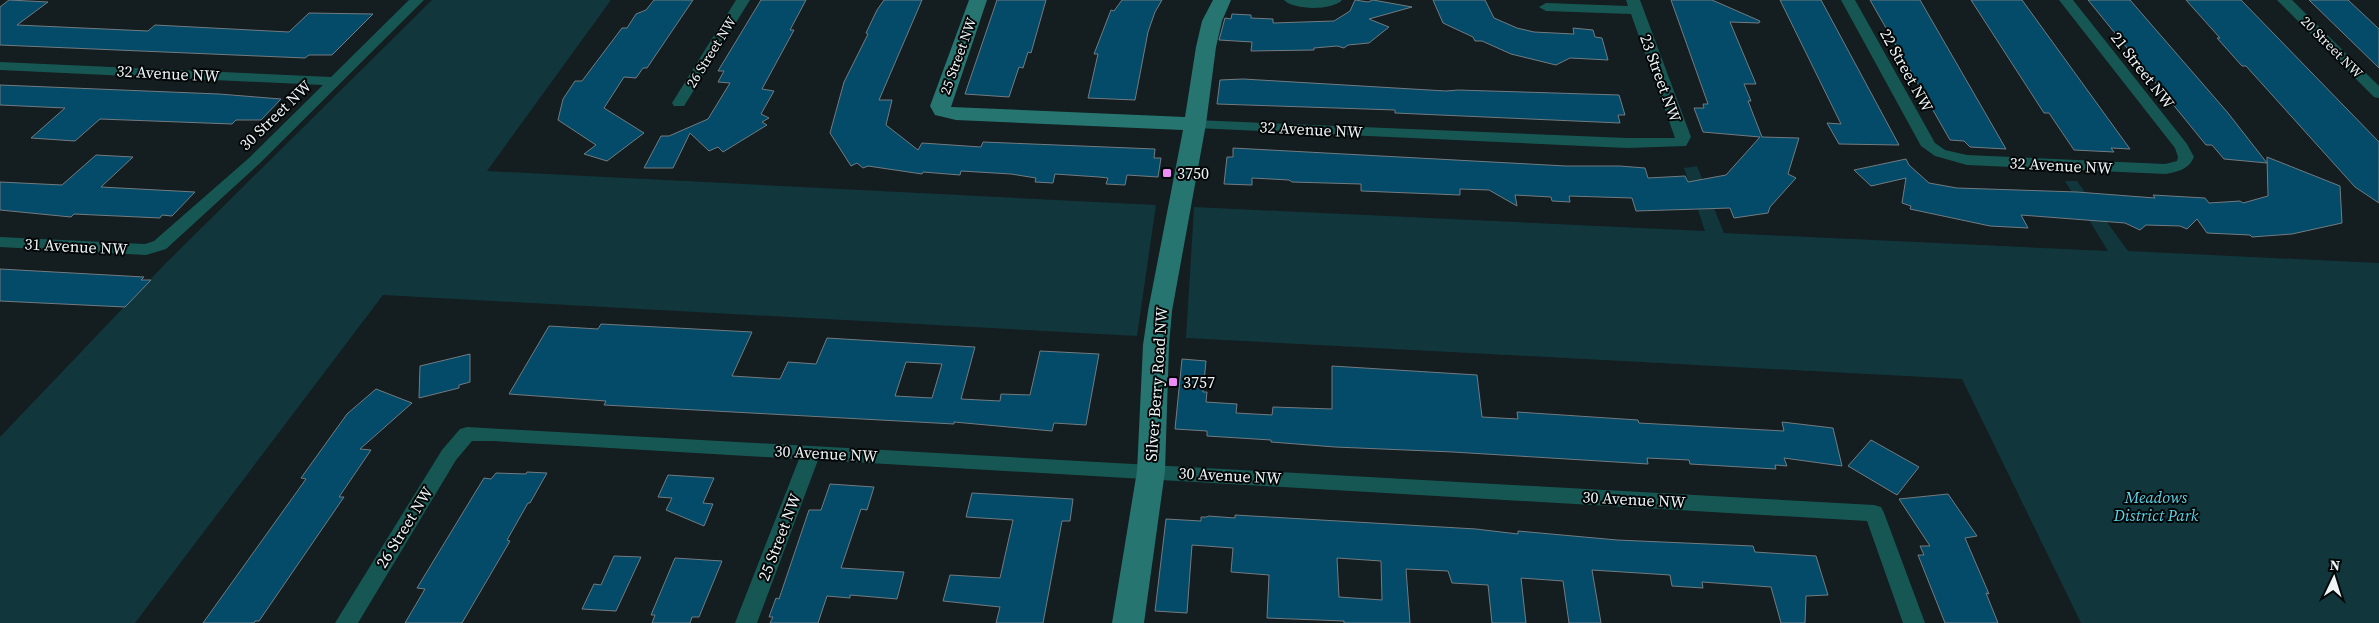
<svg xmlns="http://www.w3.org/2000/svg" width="2379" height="623" viewBox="0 0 2379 623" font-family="'Source Serif 4',serif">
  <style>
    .green { fill: #11363c }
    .building { fill: #034b68; stroke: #727b81; fill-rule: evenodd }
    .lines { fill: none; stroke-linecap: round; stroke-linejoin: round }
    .street { fill: #175753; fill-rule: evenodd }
    .secondary { fill: #267570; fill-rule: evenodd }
    .poi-dot { fill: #ee8cf8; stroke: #040707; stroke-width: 2 }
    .labels { text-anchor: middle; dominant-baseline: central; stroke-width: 4; stroke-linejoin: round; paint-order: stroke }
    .far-street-label { font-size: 14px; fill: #eff5f7; stroke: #040707 }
    .street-label { font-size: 16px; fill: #eff5f7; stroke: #040707 }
    .poi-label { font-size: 16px; fill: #eff5f7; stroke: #040707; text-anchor: start }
    .park-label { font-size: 16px; font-style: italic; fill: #5ed4ea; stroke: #040707 }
  </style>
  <rect width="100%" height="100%" fill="#141d1f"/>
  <!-- green -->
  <g class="green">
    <path d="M432,0H611L487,171L1156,205L1137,336L383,295L135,623H0V437L164,265Z"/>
    <path d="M1697,166L1724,233L2108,251L2065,181H2077L2128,251L2379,263V623H2081L1962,379L1186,338L1194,207L1705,231L1684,168Z"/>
  </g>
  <!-- building -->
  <g class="building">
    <path d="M9,0L48,2L17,25L148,31L155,25L289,32L309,13L373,14L332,55H309L305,58L0,45V7Z"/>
    <path d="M654,0H693L647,68H643L636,78L624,77L604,108L644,133L607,161L584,154L596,145L558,120L563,99L575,81H582L622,28H627L636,14L646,10Z"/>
    <path d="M761,0H806L790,30H794L762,89L774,91L761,114L769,118L762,122L767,125L723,152L718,147L709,151L690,133L673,168H644L661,136H669L708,119L730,83L718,82L724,71H718Z"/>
    <path d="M884,0H922L879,100H892L886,125L918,150L922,143L981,147L983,142L1155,149L1154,158H1161L1158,177L1127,175L1125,185L1106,184L1108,178L1099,177L1055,174L1053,183L1035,182L1036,178L1011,174L961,171L960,175L923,172L922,174L868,166L863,168L857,163L851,166L830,133L844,82L868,34L866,33L877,10Z"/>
    <path d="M997,0H1046L1031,53L1028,52L1023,68L1019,67L1009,97L965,94Z"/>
    <path d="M1122,0H1162L1155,12L1148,32L1135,100L1088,98L1098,54H1094L1111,10L1114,11Z"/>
    <path d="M1355,0L1368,2L1373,0L1412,7L1369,19L1389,27L1369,43L1348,45L1344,48L1337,46L1314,48V50L1251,51L1252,42L1219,40L1225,18L1231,19L1232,14L1251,15V18L1273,19V23L1334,21L1350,11Z"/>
    <path d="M1433,0H1485L1494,18L1517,28L1534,32L1574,34L1573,28L1593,30L1595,37L1602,38L1608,60L1570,58L1556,65L1511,54L1482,41H1475L1473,37L1443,23Z"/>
    <path d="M1671,0H1712L1760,21L1759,23L1730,22L1756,84H1744L1751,101H1748L1762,137L1799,138L1788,174L1796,178L1770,207L1768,213L1734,218L1730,208L1636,211L1632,198L1569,196L1570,202L1552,201L1551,197L1515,195L1517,206L1489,190L1460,189V195L1361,191V184L1292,182L1289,180L1252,178V185L1224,184L1227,157H1233V148L1566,166H1620L1645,168L1648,178L1685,176L1688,182L1726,175L1760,137L1703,132L1694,108H1704L1703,104H1708Z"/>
    <path d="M1780,0H1821L1899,145L1839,144L1827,123L1841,124Z"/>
    <path d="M1870,0H1920L2006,149L1970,147L1964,141L1950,140Z"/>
    <path d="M1971,0H2022L2130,149L2111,148L2114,152L2074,150L2049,113H2044Z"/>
    <path d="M2088,0H2130L2228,113L2267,163L2224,159L2212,145H2206Z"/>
    <path d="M2186,0H2241L2379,142V203L2355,187L2246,66H2242L2217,38H2220Z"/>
    <path d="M2309,0H2348L2379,29V68Z"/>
    <path d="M1243,79L1446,91L1458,90L1619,95L1625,115H1618L1620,123L1395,113V110L1217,104L1220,80Z"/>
    <path d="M0,85L219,94L281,99L261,120H236L232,124L100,119L75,141L31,138L65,108L0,105Z"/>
    <path d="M96,155L133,157L101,187L195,192L172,216L162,215L160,218L74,214L71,217L0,210V182L62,185Z"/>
    <path d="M2267,157L2340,186L2342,223L2292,234L2252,237L2250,235L2207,233L2197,219L2187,229L2180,226L2146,225L2140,230L2125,223L2021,215L2028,228L1990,226L1910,209L1911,206L1902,203L1906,178L1871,186L1854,170L1906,159L1909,165L1929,183L1957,188L2077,192L2155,198L2153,195L2205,198L2209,203L2240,201L2243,203L2268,196Z"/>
    <path d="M0,269L144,277L141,280H151L125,307L0,301Z"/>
    <path d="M601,324L752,332L732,376L780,379L788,362L816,364L827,338L975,347L961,399L1000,401L1001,394L1030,395L1040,351L1099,354L1086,425L1054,423L1052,431L954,422V424L604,405L606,401L509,394L549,326L598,329ZM906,362L942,364L932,398L895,396Z"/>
    <path d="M470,354V382L459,385V388L419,398L420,366Z"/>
    <path d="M1182,359L1206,361L1203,392H1207L1206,402L1237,404L1236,413L1272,415L1273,407L1332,409V366L1477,375L1482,417L1518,419L1517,412L1638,420L1639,423L1784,431L1782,422L1833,428L1842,466L1784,458L1787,466L1775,465L1776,469L1690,464L1689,460L1647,458L1648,464L1453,452L1335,447L1271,442V440L1207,436V431L1175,429Z"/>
    <path d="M376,389L412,403L360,449L371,450L339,497H344L259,621H255L254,623H203L306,479L301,478L347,414Z"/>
    <path d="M1871,440L1919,467L1897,495L1848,466Z"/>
    <path d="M527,472L547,473L530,503H528L507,540L510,541L462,623H405L425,589L417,588L484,478L491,479L496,473L526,474Z"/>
    <path d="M668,475L714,478L703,503L713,504L704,526L666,510L672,498L658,497Z"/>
    <path d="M830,484L874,487L867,510L861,509L841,568L904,572L897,599L850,595V598L827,596L818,623H770L773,617H769L776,598L779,599L809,510H821Z"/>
    <path d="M972,493L1073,499L1070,521H1062L1043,623H996L1000,607L943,601L950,575L1000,578L1013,520L966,517Z"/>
    <path d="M1948,494L1977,536L1965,538L1989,594L1986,593L1998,623H1945L1918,555H1924L1920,546H1930L1899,499Z"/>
    <path d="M1235,515L1476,529L1518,534V531L1617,540L1753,546L1755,552L1816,556L1828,595L1806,596L1805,623H1781L1771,587L1702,582L1703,588L1672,586L1670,575L1592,570L1601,623H1569L1563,581L1521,578L1526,623H1492L1488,585L1452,583L1448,571L1406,569L1410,623H1344V621L1267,618L1269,575L1231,572L1233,548L1192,545L1187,613L1155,611L1166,519L1201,521V517H1207L1208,516L1235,518ZM1337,558L1381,561L1382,600L1339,597Z"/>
    <path d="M614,556L641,557L616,611L582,609L594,584L601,585Z"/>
    <path d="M675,558L722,561L699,617H692L690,623H652L655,615H651Z"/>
  </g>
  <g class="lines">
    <!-- street -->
    <g class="street">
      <path d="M409,0H424L259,164L166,249L146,255L0,247V237L145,244L154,241L249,158L323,85L0,70V62L331,77Z"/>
      <path d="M736,0H750L684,106H674L672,103Z"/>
      <path d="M1284,0H1342C1332,11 1293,10 1284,0Z"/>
      <path d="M1626,0H1640L1691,137L1686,146L1627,148L1195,128L1188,124L1195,120L1627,138H1675L1631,14L1546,11L1539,7L1546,3L1628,6Z"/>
      <path d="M1841,0H1855L1935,143L1945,150L1967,155L2165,164L2177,161L2178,157L2175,148L2059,0H2073L2187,144L2194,157C2188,170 2179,171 2166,174L1967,165L1935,156L1921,146Z"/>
      <path d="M2277,0H2292L2379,86V98L2374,97Z"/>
      <path d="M467,427L1874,505L1881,507L1884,513L1925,623H1903L1867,521L818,460L757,623H735L799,459L493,441H472L456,460L358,623H335L442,450L460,429Z"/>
    </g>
    <!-- secondary -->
    <path class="secondary" d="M969,0H987L951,107L1185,117L1196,47L1202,21L1213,0H1231L1222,21L1216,47L1206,124L1172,311L1169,345L1165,471L1144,623H1112L1137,471L1143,345L1148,311L1183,130L956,120L935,115L930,106Z"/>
  </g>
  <!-- markers -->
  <g class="poi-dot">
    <rect x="1162" y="168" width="10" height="10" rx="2.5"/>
    <rect x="1168" y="377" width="10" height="10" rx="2.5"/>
  </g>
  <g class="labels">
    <!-- far-street labels -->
    <g class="far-street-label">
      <text transform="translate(2332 47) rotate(45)">20 Street NW</text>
      <text transform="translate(711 52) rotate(-58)">26 Street NW</text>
      <text transform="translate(958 56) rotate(-70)">25 Street NW</text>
    </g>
    <!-- street labels -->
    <g class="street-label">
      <text transform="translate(1907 70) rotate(61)">22 Street NW</text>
      <text transform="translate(2143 70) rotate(52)">21 Street NW</text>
      <text transform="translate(168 73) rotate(3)">32 Avenue NW</text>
      <text transform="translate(1661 78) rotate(70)">23 Street NW</text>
      <text transform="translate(275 115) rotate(-44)">30 Street NW</text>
      <text transform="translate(1311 129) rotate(3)">32 Avenue NW</text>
      <text transform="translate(2061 165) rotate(3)">32 Avenue NW</text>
      <text transform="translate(76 246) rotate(3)">31 Avenue NW</text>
      <text transform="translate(1156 384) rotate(-86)">Silver Berry Road NW</text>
      <text transform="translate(826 453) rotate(3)">30 Avenue NW</text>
      <text transform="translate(1230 475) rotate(3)">30 Avenue NW</text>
      <text transform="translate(1634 499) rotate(3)">30 Avenue NW</text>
      <text transform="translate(404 527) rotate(-58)">26 Street NW</text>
      <text transform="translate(779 537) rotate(-69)">25 Street NW</text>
    </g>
    <!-- poi labels -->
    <g class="poi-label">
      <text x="1177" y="173">3750</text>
      <text x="1183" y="382">3757</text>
    </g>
    <!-- park labels -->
    <g class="park-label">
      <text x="2156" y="497">Meadows<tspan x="2156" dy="18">District Park</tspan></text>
    </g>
  </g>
  <!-- north arrow -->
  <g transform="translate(2334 578) rotate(4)" stroke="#040707" stroke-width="4" paint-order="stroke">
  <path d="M0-4L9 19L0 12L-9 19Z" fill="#eff5f7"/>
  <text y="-8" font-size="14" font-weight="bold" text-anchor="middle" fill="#eff5f7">N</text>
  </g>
</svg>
